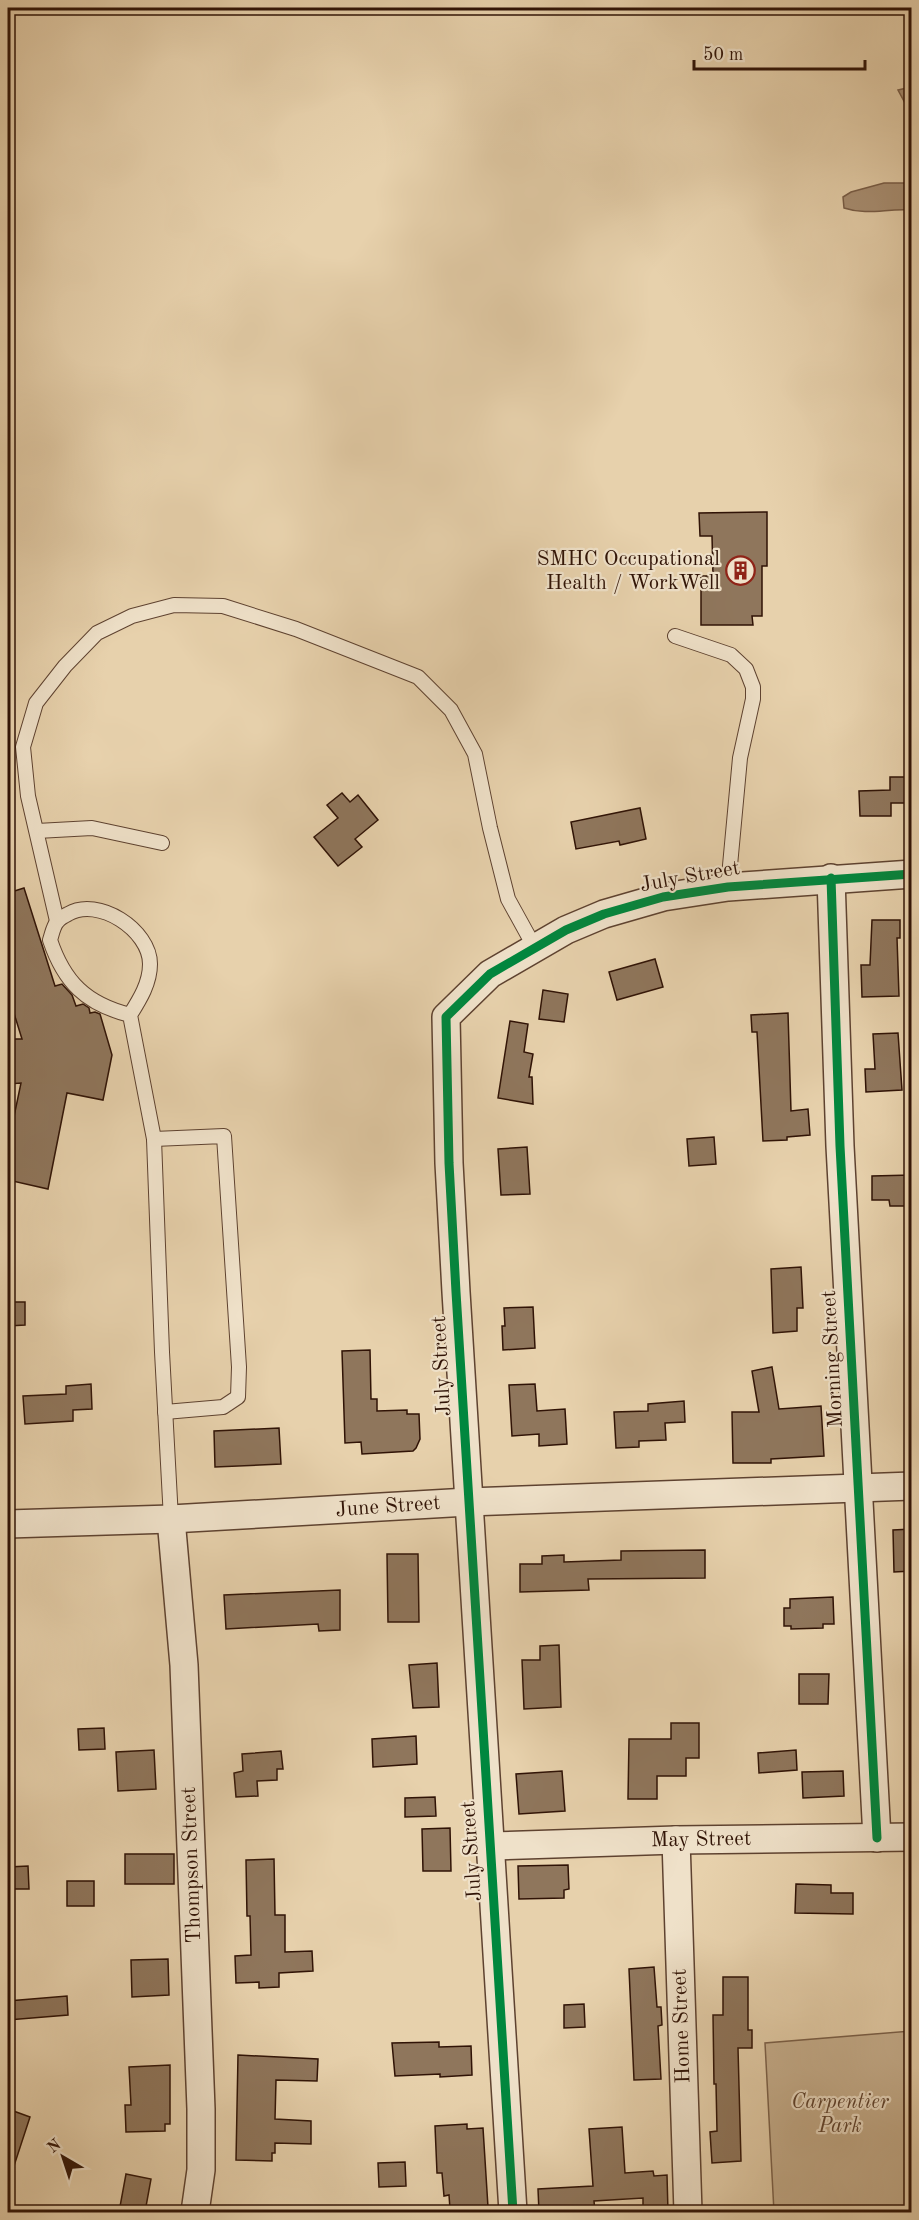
<svg xmlns="http://www.w3.org/2000/svg" width="919" height="2220" viewBox="0 0 919 2220" font-family="'Old Standard TT',serif">
  <style>
    .green { fill: #c8b190; stroke: #7c624b; stroke-width: 1.5 }
    .water { fill: #a99074; stroke: #795e48; stroke-width: 1.5 }
    .building { fill: #8f765c; stroke: #301306; stroke-width: 1.5 }
    .lines { fill: none; stroke-linecap: round; stroke-linejoin: round }
    .lane-casing { stroke: #5e4230; stroke-width: 16 }
    .street-casing { stroke: #5e4230; stroke-width: 30 }
    .lane { stroke: #efe1c9; stroke-width: 14 }
    .street { stroke: #efe1c9; stroke-width: 27 }
    .cycleway-casing { stroke: #efe1c9; stroke-width: 13 }
    .cycleway { stroke: #00873e; stroke-width: 9 }
    .labels { text-anchor: middle; dominant-baseline: central; stroke-width: 4.5; stroke-linejoin: round; paint-order: stroke }
    .poi-label { font-size: 21px; fill: #301306; stroke: #efe1c9; text-anchor: end }
    .street-label { font-size: 21px; fill: #301306; stroke: #efe1c9 }
    .park-label { font-size: 21px; font-style: italic; fill: #5e422f; stroke: #efe1c9 }
  </style>
  <rect width="100%" height="100%" fill="#e7d1ac"/>
  <filter id="stains"><feTurbulence type="fractalNoise" baseFrequency=".00333" numOctaves="4"/><feColorMatrix values="0 0 0 0 .2 0 0 0 0 .09 0 0 0 0 .02 0 0 0 .5 -.17"/></filter>
  <radialGradient id="worn" r=".72"><stop offset=".6" stop-color="#630" stop-opacity="0"/><stop offset="1" stop-color="#630" stop-opacity=".3"/></radialGradient>
  <!-- green -->
  <path class="green" d="M911,2031V2212H774L765,2043Z"/>
  <!-- water -->
  <g class="water">
    <path d="M911,87V104L905,103L898,90Z"/>
    <path d="M884,183H911V210C887,208 868,216 844,208L843,197L851,192Z"/>
  </g>
  <!-- building -->
  <g class="building">
    <path d="M767,512V566H762V616H752L753,625H701V576H713L712,536H700L699,513Z"/>
    <path d="M890,777H909V803H891V816H860L859,791L890,790Z"/>
    <path d="M342,793L350,802L358,795L378,820L355,839L362,847L338,866L314,837L338,818L327,805Z"/>
    <path d="M640,808L646,839L620,845L619,841L576,849L571,822Z"/>
    <path d="M24,888L55,986L62,984L72,995L76,1006L83,1004L89,1008L90,1013L95,1012L100,1014L112,1055L103,1100L67,1093L48,1189L8,1180V1145L21,1083L8,1084V1039H22L8,994V893Z"/>
    <path d="M872,920H900V938H897L899,996L862,997L861,965H870Z"/>
    <path d="M655,959L663,987L617,1000L609,972Z"/>
    <path d="M543,990L568,994L564,1022L539,1019Z"/>
    <path d="M788,1013L791,1111L808,1109L810,1135L787,1137V1140L763,1141L757,1032H752L751,1015Z"/>
    <path d="M510,1021L528,1024L524,1052L533,1054L529,1077H532L533,1104L498,1098Z"/>
    <path d="M898,1033L902,1090L866,1092L865,1069H875L873,1034Z"/>
    <path d="M714,1137L716,1164L689,1166L687,1139Z"/>
    <path d="M527,1147L530,1194L501,1195L498,1149Z"/>
    <path d="M912,1175V1206H890L889,1200H872V1176Z"/>
    <path d="M801,1267L803,1308H797V1331L773,1333L771,1269Z"/>
    <path d="M8,1302H25V1325L8,1326Z"/>
    <path d="M533,1307L535,1348L503,1350L502,1326H505L504,1308Z"/>
    <path d="M370,1350L371,1399H377V1411L407,1410V1414H419L420,1439L416,1448L413,1451L362,1454L361,1442L345,1443L342,1351Z"/>
    <path d="M772,1367L779,1409L821,1406L824,1456L771,1459V1463H733L732,1412H759L752,1371Z"/>
    <path d="M91,1384L92,1409L73,1410V1421L25,1424L23,1396L66,1394V1386Z"/>
    <path d="M535,1384L537,1411L565,1409L567,1444L539,1446V1434L512,1436L509,1385Z"/>
    <path d="M684,1401L685,1422L665,1423L666,1440L639,1441V1447L616,1448L614,1412L648,1411V1404Z"/>
    <path d="M279,1428L281,1464L215,1467L214,1431Z"/>
    <path d="M912,1529V1571L894,1572L893,1530Z"/>
    <path d="M705,1550V1578L588,1579L589,1590L520,1592V1564H542V1556L564,1555V1562L621,1560V1551Z"/>
    <path d="M387,1554H418L419,1622H388Z"/>
    <path d="M340,1590V1630L319,1631L318,1624L226,1629L224,1595Z"/>
    <path d="M833,1597L834,1624H823V1628L791,1629V1626H784V1608H790V1599Z"/>
    <path d="M559,1645L561,1707L524,1709L522,1660H540V1646Z"/>
    <path d="M437,1663L439,1707L413,1708L409,1665Z"/>
    <path d="M799,1674H829L828,1704H799Z"/>
    <path d="M671,1723H699V1758H686V1776H657V1799H628L629,1739H671Z"/>
    <path d="M104,1728L105,1749L79,1750L78,1729Z"/>
    <path d="M416,1736L417,1764L373,1767L372,1739Z"/>
    <path d="M154,1750L156,1789L118,1791L116,1752Z"/>
    <path d="M796,1750L797,1770L759,1773L758,1753Z"/>
    <path d="M281,1751L283,1769H277V1780L257,1781L258,1796L236,1797L234,1773L243,1771L242,1754Z"/>
    <path d="M562,1771L565,1811L519,1814L516,1774Z"/>
    <path d="M843,1771L844,1796L803,1798L802,1772Z"/>
    <path d="M435,1797L436,1816L405,1817V1798Z"/>
    <path d="M450,1828L451,1871H423L422,1829Z"/>
    <rect x="125" y="1854" width="49" height="30"/>
    <path d="M274,1859L275,1915H285V1952L312,1951L313,1971L279,1973V1987L259,1988V1982L236,1983L235,1956L251,1955L250,1916H247L246,1860Z"/>
    <path d="M568,1865L569,1889L564,1890V1898L519,1899L518,1866Z"/>
    <path d="M28,1866L29,1889H8V1867Z"/>
    <rect x="67" y="1881" width="27" height="25"/>
    <path d="M796,1884L831,1885V1893H853V1914L795,1913Z"/>
    <path d="M168,1959L169,1995L132,1997L131,1960Z"/>
    <path d="M654,1967L657,2007H661L662,2025L658,2026L661,2079L634,2080L629,1969Z"/>
    <path d="M723,1977H748V2030H752V2048H738L741,2161L712,2163L710,2132L717,2131L716,2084H714L713,2015H723Z"/>
    <path d="M67,1996L68,2015L8,2020V2001Z"/>
    <path d="M584,2004L585,2027L564,2028V2005Z"/>
    <path d="M439,2042V2047L471,2046L472,2075L440,2077V2074L395,2076L392,2043Z"/>
    <path d="M238,2055L318,2059L317,2081L276,2080L275,2119L311,2121V2144L275,2143V2153H272V2161L236,2160Z"/>
    <path d="M170,2065V2124H165V2131L126,2132L125,2105H131L129,2067Z"/>
    <path d="M8,2109L30,2117L11,2175H8Z"/>
    <path d="M467,2124V2129L483,2128L488,2207L450,2209L449,2195L444,2196L442,2173H437L435,2126Z"/>
    <path d="M622,2127L625,2173L653,2171L654,2176L667,2175L668,2212H643V2198L594,2201L595,2212H539L538,2189L593,2186L589,2129Z"/>
    <path d="M405,2162L406,2186L379,2187L378,2163Z"/>
    <path d="M126,2174L151,2179L145,2212H119Z"/>
  </g>
  <g class="lines">
    <defs>
      <g id="lane">
        <path d="M675,636L731,655L746,669L753,687V699L740,758L728,887"/>
        <path d="M37,831L92,828L162,843"/>
        <path d="M57,921L28,796L23,747L36,703L65,666L97,633L132,616L174,605L223,606L296,629L418,677L451,710L475,754L490,828L508,899L535,948"/>
        <path d="M130,1015C140,999 150,983 150,964C150,930 98,896 68,914C64,916 59,919 57,922C53,927 52,934 50,940C64,982 86,1004 130,1015L154,1139L162,1352L171,1519"/>
        <path d="M154,1139L224,1136L239,1367L238,1397L223,1407L165,1412"/>
      </g>
      <g id="street">
        <path d="M831,878L840,1146L877,1838"/>
        <path d="M171,1519L184,1665L201,2109V2170L195,2212"/>
        <path d="M8,1524L171,1519L468,1502L912,1486"/>
        <path d="M676,1840L688,2212"/>
        <path d="M491,1846L676,1840L912,1837"/>
        <path d="M513,2212L456,1292L449,1163L446,1017L490,974L566,930L604,914L663,897L728,887L912,874"/>
      </g>
    </defs>
    <!-- lane casing -->
    <use href="#lane" class="lane-casing"/>
    <!-- street casing -->
    <use href="#street" class="street-casing"/>
    <!-- lane -->
    <use href="#lane" class="lane"/>
    <!-- street -->
    <use href="#street" class="street"/>
    <defs>
      <g id="cycleway">
        <path d="M831,878L840,1146L877,1838"/>
        <path d="M513,2212L456,1292L449,1163L446,1017L490,974L566,930L604,914L663,897L728,887L912,874"/>
      </g>
    </defs>
    <!-- cycleway casing -->
    <use href="#cycleway" class="cycleway-casing"/>
    <!-- cycleway -->
    <use href="#cycleway" class="cycleway"/>
  </g>
  <!-- icons -->
  <defs>
    <symbol id="building-ring" viewBox="-11 -11 22 22"><circle r="9.5" fill="#efe1c9" stroke="#8f2418" stroke-width="1.5"/><path d="M-4-6H4V6H1V3H-1V6H-4ZM-2.5-4.3h1.7v1.8h-1.7ZM.8-4.3h1.7v1.8H.8ZM-2.5-1h1.7V.8h-1.7ZM.8-1h1.7V.8H.8Z" fill="#8f2418"/></symbol>
  </defs>
  <g fill-rule="evenodd">
    <use href="#building-ring" x="724" y="554" width="33" height="33"/>
  </g>
  <g class="labels">
    <!-- poi labels -->
    <g class="poi-label">
      <text x="720" y="559">SMHC Occupational<tspan x="720" dy="24">Health / WorkWell</tspan></text>
    </g>
    <!-- street labels -->
    <g class="street-label">
      <text transform="translate(690 877) rotate(-10)">July Street</text>
      <text transform="translate(833 1359) rotate(-93)">Morning Street</text>
      <text transform="translate(442 1366) rotate(-93)">July Street</text>
      <text transform="translate(388 1507) rotate(-4)">June Street</text>
      <text transform="translate(701 1840) rotate(-1)">May Street</text>
      <text transform="translate(472 1851) rotate(-94)">July Street</text>
      <text transform="translate(192 1865) rotate(-92)">Thompson Street</text>
      <text transform="translate(682 2026) rotate(-92)">Home Street</text>
    </g>
    <!-- park labels -->
    <g class="park-label">
      <text x="840" y="2102">Carpentier<tspan x="840" dy="24">Park</tspan></text>
    </g>
  </g>
  <!-- margin -->
  <rect width="919" height="2220" fill="none" stroke="#e7d1ac" stroke-width="30"/>
  <rect x="9" y="9" width="901" height="2202" fill="none" stroke="#301306" stroke-width="3"/>
  <rect x="15" y="15" width="889" height="2190" fill="none" stroke="#301306" stroke-width="1.5"/>
  <!-- north arrow -->
  <g transform="translate(63 2157) rotate(321)" stroke="#efe1c9" stroke-width="4.5" paint-order="stroke">
  <path d="M0-4.5L10 22L0 15L-10 22Z" fill="#301306"/>
  <text y="-9" font-size="16" font-weight="bold" text-anchor="middle" fill="#301306">N</text>
  </g>
  <!-- scale -->
  <path d="M694 60v9h171v-9" fill="none" stroke="#301306" stroke-width="3"/>
  <text x="703" y="60" font-size="18" fill="#301306" stroke="#efe1c9" stroke-width="4.5" paint-order="stroke">50 m</text>
  <rect width="100%" height="100%" filter="url(#stains)"/>
  <rect width="100%" height="100%" fill="url(#worn)"/>
</svg>
